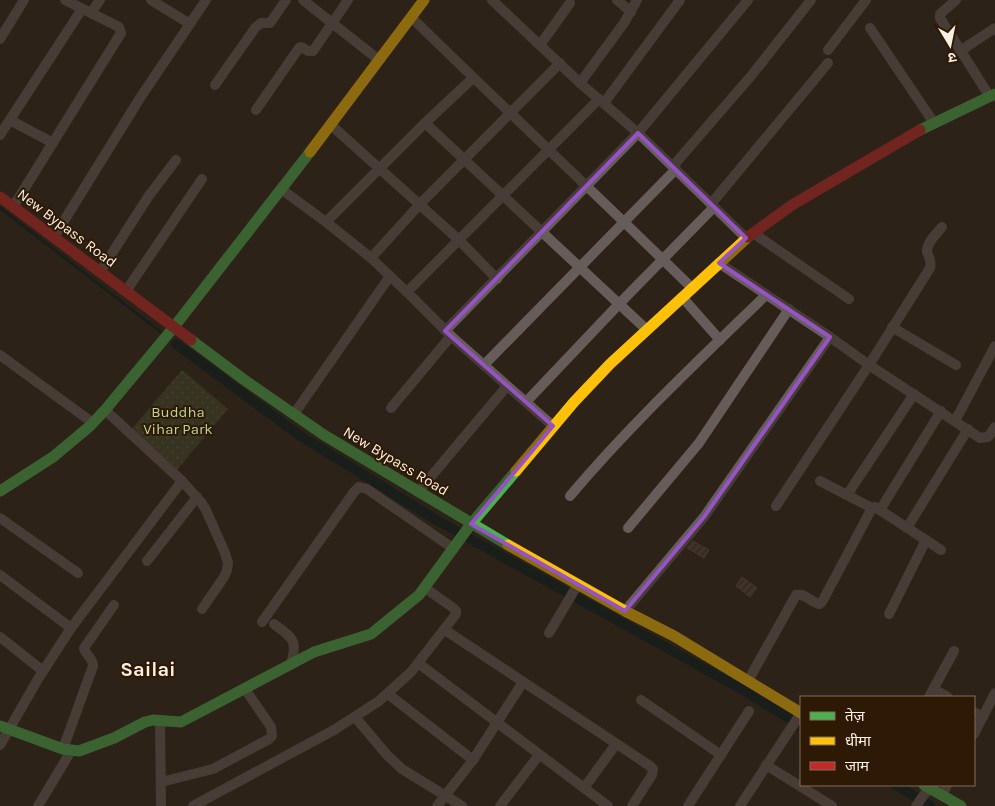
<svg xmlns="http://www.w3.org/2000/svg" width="995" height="806" viewBox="0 0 995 806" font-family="Karla,'Noto Sans Devanagari',sans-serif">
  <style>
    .grass { fill: url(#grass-dots) }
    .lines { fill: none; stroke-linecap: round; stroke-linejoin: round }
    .stream { stroke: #041a20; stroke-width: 3 }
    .canal { stroke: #041a20; stroke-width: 10 }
    .building { fill: url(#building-hatch); stroke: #584f45 }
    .street { stroke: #665d5b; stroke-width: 10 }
    .fast { stroke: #4caf50; stroke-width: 11 }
    .slow { stroke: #ffc107; stroke-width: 11 }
    .jam { stroke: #c62828; stroke-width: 11 }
    .marked { fill: none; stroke: #9553c6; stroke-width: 4; stroke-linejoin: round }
    .labels { text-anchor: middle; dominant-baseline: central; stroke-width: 4; stroke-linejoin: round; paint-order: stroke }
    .street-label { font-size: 15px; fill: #fdefe2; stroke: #2d1904 }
    .park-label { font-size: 15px; fill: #bdd590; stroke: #2d1904 }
    .district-label { font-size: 20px; font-weight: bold; fill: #fdefe2; stroke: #2d1904 }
  </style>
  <defs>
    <pattern id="grass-dots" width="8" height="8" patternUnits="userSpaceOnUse" patternTransform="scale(1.25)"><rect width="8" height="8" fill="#40472d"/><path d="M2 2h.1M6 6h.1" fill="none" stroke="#5c624b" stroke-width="1.8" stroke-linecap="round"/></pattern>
    <pattern id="building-hatch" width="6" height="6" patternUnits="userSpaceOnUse" patternTransform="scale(1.25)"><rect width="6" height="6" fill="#483b31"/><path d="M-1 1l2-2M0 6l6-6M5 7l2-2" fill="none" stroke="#63584f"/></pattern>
  </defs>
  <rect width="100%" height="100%" fill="#2d2217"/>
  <!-- grass -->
  <path class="grass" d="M182,370L228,409L175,472L128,433Z"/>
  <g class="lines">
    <!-- stream -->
    <path class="stream" d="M0,208L162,333"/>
    <!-- canal -->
    <g class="canal">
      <path d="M176,344L299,435L438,521L741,689L801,726"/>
      <path d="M896,785L931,806"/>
    </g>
  </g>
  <!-- building -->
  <g class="building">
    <path d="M693,541L709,550L704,558L687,548Z"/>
    <path d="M742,577L757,588L750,597L736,586Z"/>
  </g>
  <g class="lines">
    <!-- street -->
    <g class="street">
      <path d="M151,0L190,24"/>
      <path d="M303,0L379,60"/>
      <path d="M492,0L580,83L638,133L746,238"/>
      <path d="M617,0L631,12"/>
      <path d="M956,0L940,14V18L990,97"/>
      <path d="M91,13L100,0"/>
      <path d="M411,17C504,108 599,197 692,288"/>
      <path d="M870,28L934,123"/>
      <path d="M0,39L24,0"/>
      <path d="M540,45L570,3"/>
      <path d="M828,50L866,0"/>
      <path d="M960,51L995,28"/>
      <path d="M580,83L624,23L637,0"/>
      <path d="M215,85L255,28L261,23H270L286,0"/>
      <path d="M604,103L680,0"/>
      <path d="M256,110L299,48L301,47L308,51H313L348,0"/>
      <path d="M10,120L53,143"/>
      <path d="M425,123L647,330"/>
      <path d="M331,125L459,240L497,279"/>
      <path d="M0,135L82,9"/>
      <path d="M673,166L751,76L811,0"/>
      <path d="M281,189L326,222L371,258L413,298L451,336L553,426"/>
      <path d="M711,204L828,63"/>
      <path d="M13,207L121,33L119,27L65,0"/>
      <path d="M326,222L425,123L473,78"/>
      <path d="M753,233L849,299"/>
      <path d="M54,237L140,98L206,0"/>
      <path d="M371,258L420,204L560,63"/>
      <path d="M719,263L830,337L869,365L980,438L988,437L995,427"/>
      <path d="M100,272L148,197L176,160"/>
      <path d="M126,291L202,179"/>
      <path d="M407,292L599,99"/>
      <path d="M682,297L720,340"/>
      <path d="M892,327L956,365"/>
      <path d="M445,331L638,133L748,0"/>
      <path d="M0,355L93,423"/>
      <path d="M484,365L676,169"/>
      <path d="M526,402L619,304L714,207"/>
      <path d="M391,408L451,336"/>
      <path d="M105,410L182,481L201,502L206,510L225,553L228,563L227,570L224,577L202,609"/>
      <path d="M294,414L390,276"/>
      <path d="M955,421L995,346"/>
      <path d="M820,481L872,508"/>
      <path d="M418,492L507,386"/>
      <path d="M847,495L914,394"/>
      <path d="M570,496C631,424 699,360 766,295"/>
      <path d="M776,506L869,365L930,268C932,261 929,258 927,252C926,243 937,233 942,227"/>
      <path d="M880,510L941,411"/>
      <path d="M0,518L78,573"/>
      <path d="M628,528L699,443L789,309"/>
      <path d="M907,528L968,429"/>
      <path d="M147,561L197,497"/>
      <path d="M0,575L71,628"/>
      <path d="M625,611L704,517L830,337"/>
      <path d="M889,614L926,540"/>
      <path d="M262,622L354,492L359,487L367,489L454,549"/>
      <path d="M274,624C293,638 298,640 291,664"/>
      <path d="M445,630L650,766L653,769L652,775L632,806"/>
      <path d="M549,633L578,584"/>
      <path d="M0,637L43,671"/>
      <path d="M418,663L608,806"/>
      <path d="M748,681L796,595C805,593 811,602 819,604L822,602L872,508L875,507L880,510L941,550"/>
      <path d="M934,689L948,697"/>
      <path d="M388,694L473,760"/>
      <path d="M929,697L954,651"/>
      <path d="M641,700L721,755"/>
      <path d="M974,712L983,717"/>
      <path d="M355,717L387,755L402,769L462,806"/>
      <path d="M160,720L161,806"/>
      <path d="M974,734L995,693"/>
      <path d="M0,745L38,679L71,628L182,481"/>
      <path d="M63,749L93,666C93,657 85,655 84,648L114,605"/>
      <path d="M766,765L832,806"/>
      <path d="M161,782L213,769L269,739L272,736L271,727L245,689"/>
      <path d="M584,788L616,744"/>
      <path d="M942,795L947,785"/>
      <path d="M38,806L71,751"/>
      <path d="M193,806L334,730L379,701L411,672L456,614V611L452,607L425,588"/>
      <path d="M437,806L473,760L523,682"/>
      <path d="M500,806L539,755"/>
      <path d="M688,806L749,711"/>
      <path d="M740,806L801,713"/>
      <path d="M916,806L929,788"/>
    </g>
    <!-- fast -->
    <g class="fast">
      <path d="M920,130L995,94"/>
      <path d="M191,340L243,379L324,435L508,545"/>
      <path d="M0,491L53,457L90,426L105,410L174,327L310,152"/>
      <path d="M0,726L63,749L79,751L114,738L145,722L153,720L181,722L314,652L371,634L419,595L471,524L516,471"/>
      <path d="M924,785L961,806"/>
    </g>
    <!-- slow -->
    <g class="slow">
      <path d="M310,152L424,0"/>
      <path d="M516,471L574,402L610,364L748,237"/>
      <path d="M508,545L625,611L674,636L801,713"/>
    </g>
    <!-- jam -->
    <g class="jam">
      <path d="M0,197L191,340"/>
      <path d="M748,237L792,205L920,130"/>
    </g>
  </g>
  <!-- marked area -->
  <path d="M0 0H995V806H0ZM638,133L746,238L719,263L830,337L704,517L625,611L471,524L553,426L445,331Z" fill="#2d2217" fill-opacity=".55" fill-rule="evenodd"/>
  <path class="marked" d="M638,133L746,238L719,263L830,337L704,517L625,611L471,524L553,426L445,331Z"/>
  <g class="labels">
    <!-- street labels -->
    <g class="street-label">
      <text transform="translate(67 228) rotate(37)">New Bypass Road</text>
      <text transform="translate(396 461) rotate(31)">New Bypass Road</text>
    </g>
    <!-- park labels -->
    <g class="park-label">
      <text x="178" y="412">Buddha<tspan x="178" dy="17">Vihar Park</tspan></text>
    </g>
    <!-- district labels -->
    <g class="district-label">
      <text x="148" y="669">Sailai</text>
    </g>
  </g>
  <!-- legend -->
  <rect x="800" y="696" width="175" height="90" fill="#2d1904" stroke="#806f5d"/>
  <rect x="810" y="712" width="25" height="8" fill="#4caf50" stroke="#806f5d"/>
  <text x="845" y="721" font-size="15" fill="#fdefe2">तेज़</text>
  <rect x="810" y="737" width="25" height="8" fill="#ffc107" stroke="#806f5d"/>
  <text x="845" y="746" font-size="15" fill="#fdefe2">धीमा</text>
  <rect x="810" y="762" width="25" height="8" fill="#c62828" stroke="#806f5d"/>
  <text x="845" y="771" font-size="15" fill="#fdefe2">जाम</text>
  <!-- north arrow -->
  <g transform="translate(950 45) rotate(170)" stroke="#2d1904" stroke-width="4" paint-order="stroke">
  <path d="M0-4L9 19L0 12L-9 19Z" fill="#fdefe2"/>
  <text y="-8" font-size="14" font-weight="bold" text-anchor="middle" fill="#fdefe2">उ</text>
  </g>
</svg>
